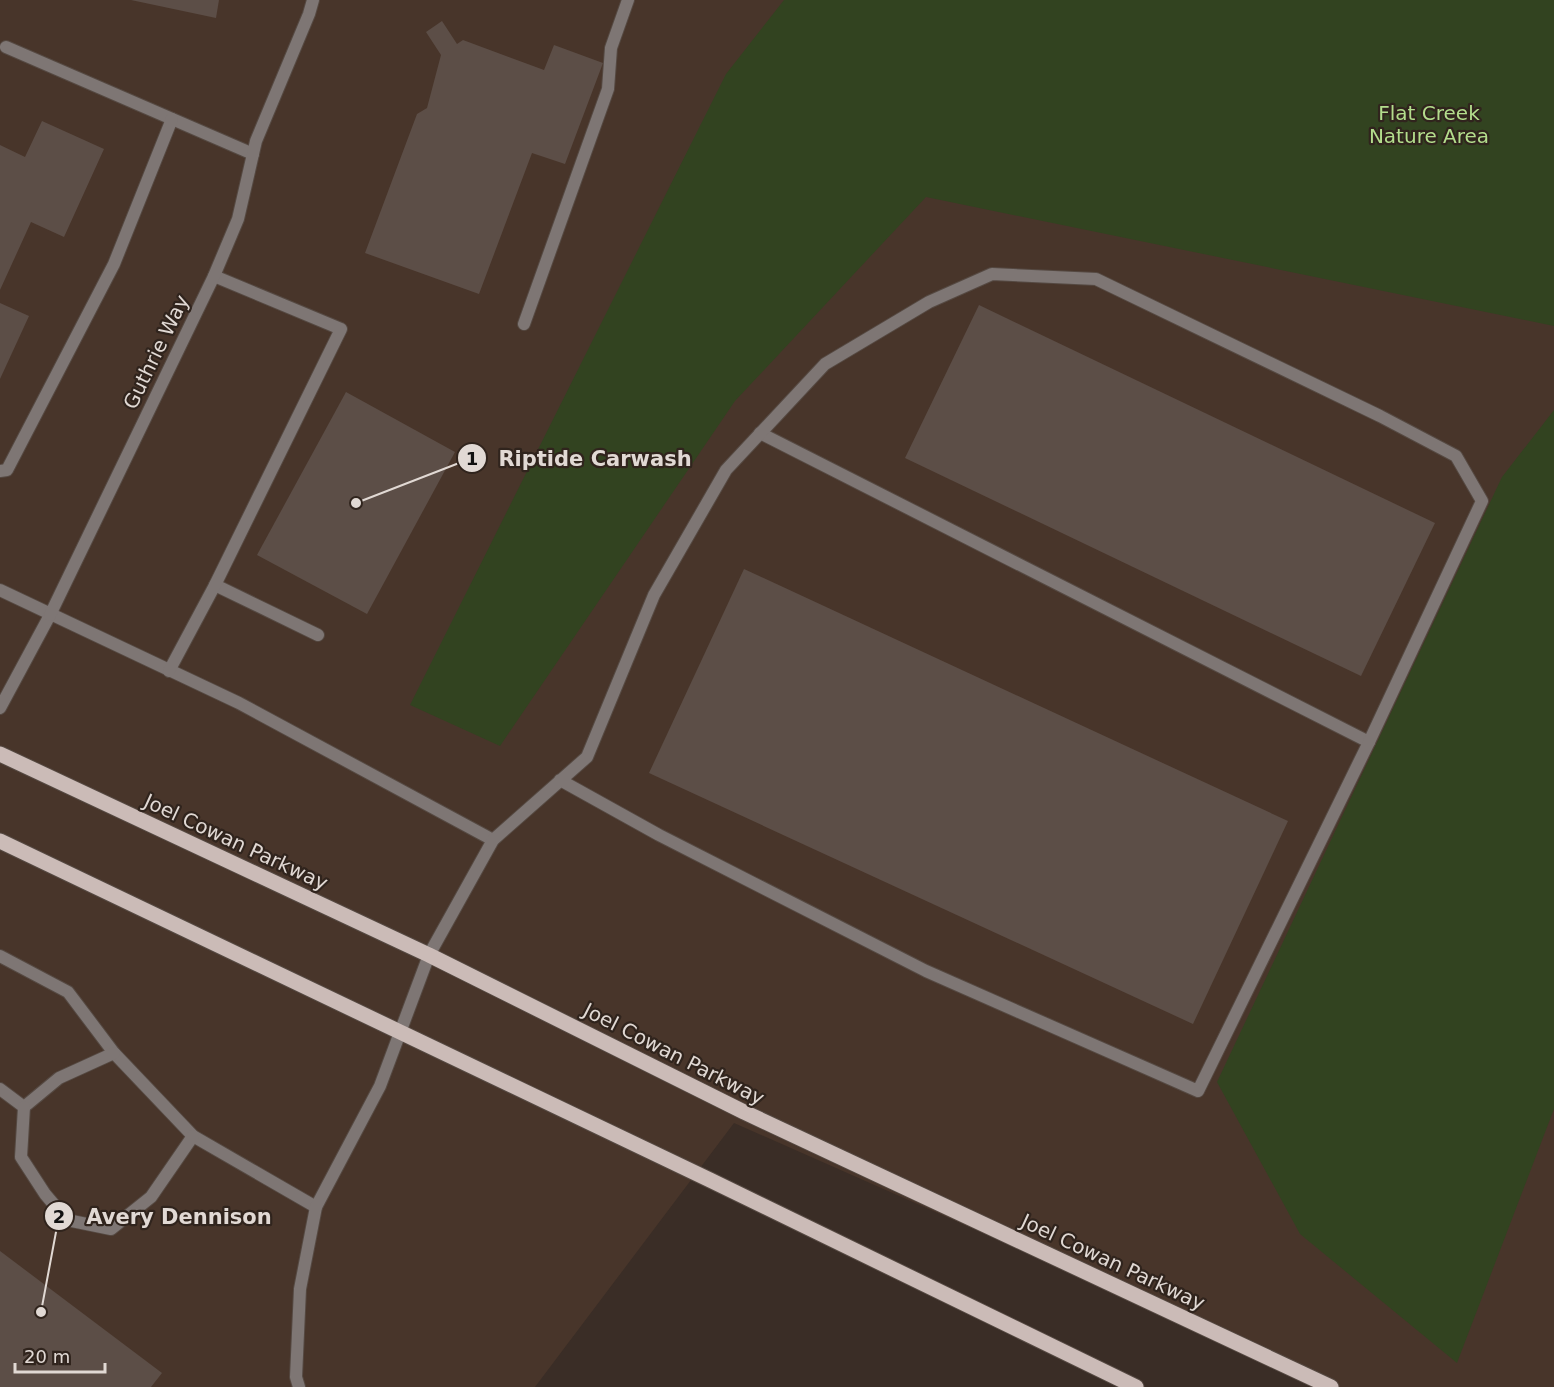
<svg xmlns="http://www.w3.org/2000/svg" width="1554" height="1387" viewBox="0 0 1554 1387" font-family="'DejaVu Sans',sans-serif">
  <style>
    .built { fill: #48352a }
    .green { fill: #324320 }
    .building { fill: #5c4e47 }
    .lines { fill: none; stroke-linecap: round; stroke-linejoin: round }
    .lane-casing { stroke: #554942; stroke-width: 14 }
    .street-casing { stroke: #554942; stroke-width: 14 }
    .primary-casing { stroke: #554942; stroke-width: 17 }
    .lane { stroke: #7e7674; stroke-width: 12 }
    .street { stroke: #7e7674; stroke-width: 12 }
    .primary { stroke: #cbbbb7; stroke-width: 15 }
    .labels { text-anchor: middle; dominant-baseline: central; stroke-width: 4.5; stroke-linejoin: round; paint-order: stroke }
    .park-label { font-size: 20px; fill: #b3dd8c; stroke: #30241d }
    .street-label { font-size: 20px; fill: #e1d9d4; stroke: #30241d }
    .leader { fill: none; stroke: #e1d9d4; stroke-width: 2 }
    .callout-dot { fill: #e1d9d4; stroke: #30241d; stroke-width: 2 }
    .mark-label { font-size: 18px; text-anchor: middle; font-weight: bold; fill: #111 }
    .callout-label { font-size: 21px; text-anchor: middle; font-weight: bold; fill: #e1d9d4; stroke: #30241d; stroke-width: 4.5; stroke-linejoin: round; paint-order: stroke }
  </style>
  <rect width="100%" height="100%" fill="#3a2d26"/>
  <!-- built -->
  <path class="built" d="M0,0H823L1554,275V1387H1332L734,1123L535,1387H0Z"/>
  <!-- green -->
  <g class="green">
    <path d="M784,0H1554V326L926,197L735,401L500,746L410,705L726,74Z"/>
    <path d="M1554,410V1109L1457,1363L1300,1234L1217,1082L1502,477Z"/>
  </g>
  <!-- building -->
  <g class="building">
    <path d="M131,0H219L216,18Z"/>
    <path d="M442,21L457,44L463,40L544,70L554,45L603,63L565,164L532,153L479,294L365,253L417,114L427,108L441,55L426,32Z"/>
    <path d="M42,121L104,149L64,237L31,222L0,290V145L25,157Z"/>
    <path d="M0,303L29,316L0,379Z"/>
    <path d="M979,305L1435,523L1361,676L905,458Z"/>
    <path d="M346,392L455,452L367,614L257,555Z"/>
    <path d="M744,569L1288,821L1193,1024L649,773Z"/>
    <path d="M0,1251L162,1373L151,1387H0Z"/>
  </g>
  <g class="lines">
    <defs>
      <g id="lane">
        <path d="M6,47L253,154"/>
        <path d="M524,324L608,89L611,48L628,0"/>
        <path d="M760,433L1369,742"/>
        <path d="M0,471L7,470L114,264L172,119"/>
        <path d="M215,585L318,635"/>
        <path d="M0,590L239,703L493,840"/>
        <path d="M169,671L215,585L341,329L214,276"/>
        <path d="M0,708L50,615"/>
        <path d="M0,956L68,992L114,1053L193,1136L316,1207"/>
        <path d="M0,1089L24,1107L59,1078L114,1053"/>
        <path d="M24,1107L21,1157L45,1194L67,1220L111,1229L151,1197L193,1136"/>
        <path d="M299,1387L296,1377L300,1289L316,1207L380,1086L429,955L493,840L587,757L654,595L726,470L825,364L929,302L992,274L1096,279L1380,416L1456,456L1482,501L1369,742L1198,1091L926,971L659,835L560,780"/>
      </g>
      <path id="street" d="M50,615L214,276L238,219L256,141L309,14L313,0"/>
      <g id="primary">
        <path d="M0,754L429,955L744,1112L1331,1387"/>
        <path d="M0,841L710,1180L1136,1387"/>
      </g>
    </defs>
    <!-- lane casing -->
    <use href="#lane" class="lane-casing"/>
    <!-- street casing -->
    <use href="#street" class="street-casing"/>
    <!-- primary casing -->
    <use href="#primary" class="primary-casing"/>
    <!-- lane -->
    <use href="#lane" class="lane"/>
    <!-- street -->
    <use href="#street" class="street"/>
    <!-- primary -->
    <use href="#primary" class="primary"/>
  </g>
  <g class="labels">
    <!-- park labels -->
    <g class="park-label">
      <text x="1429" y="113">Flat Creek<tspan x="1429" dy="23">Nature Area</tspan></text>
    </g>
    <!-- street labels -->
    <g class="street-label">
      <text transform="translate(156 352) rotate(-64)">Guthrie Way</text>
      <text transform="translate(236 842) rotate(25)">Joel Cowan Parkway</text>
      <text transform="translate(674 1054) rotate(27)">Joel Cowan Parkway</text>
      <text transform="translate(1113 1262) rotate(25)">Joel Cowan Parkway</text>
    </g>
  </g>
  <!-- callouts -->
  <path class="leader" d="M356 503L472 458M41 1312L59 1216"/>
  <g class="callout-dot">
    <circle cx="356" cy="503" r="6"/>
    <circle cx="41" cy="1312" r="6"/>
    <circle cx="472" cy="458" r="15"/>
    <circle cx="59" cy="1216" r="15"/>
  </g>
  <g class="mark-label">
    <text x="472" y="465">1</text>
    <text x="59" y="1223">2</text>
  </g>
  <g class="callout-label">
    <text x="595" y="466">Riptide Carwash</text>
    <text x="179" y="1224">Avery Dennison</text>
  </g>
  <!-- scale -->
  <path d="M15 1363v9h90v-9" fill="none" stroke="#e1d9d4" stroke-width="3"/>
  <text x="24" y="1363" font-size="18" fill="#e1d9d4" stroke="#30241d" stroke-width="4.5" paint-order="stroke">20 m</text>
</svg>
